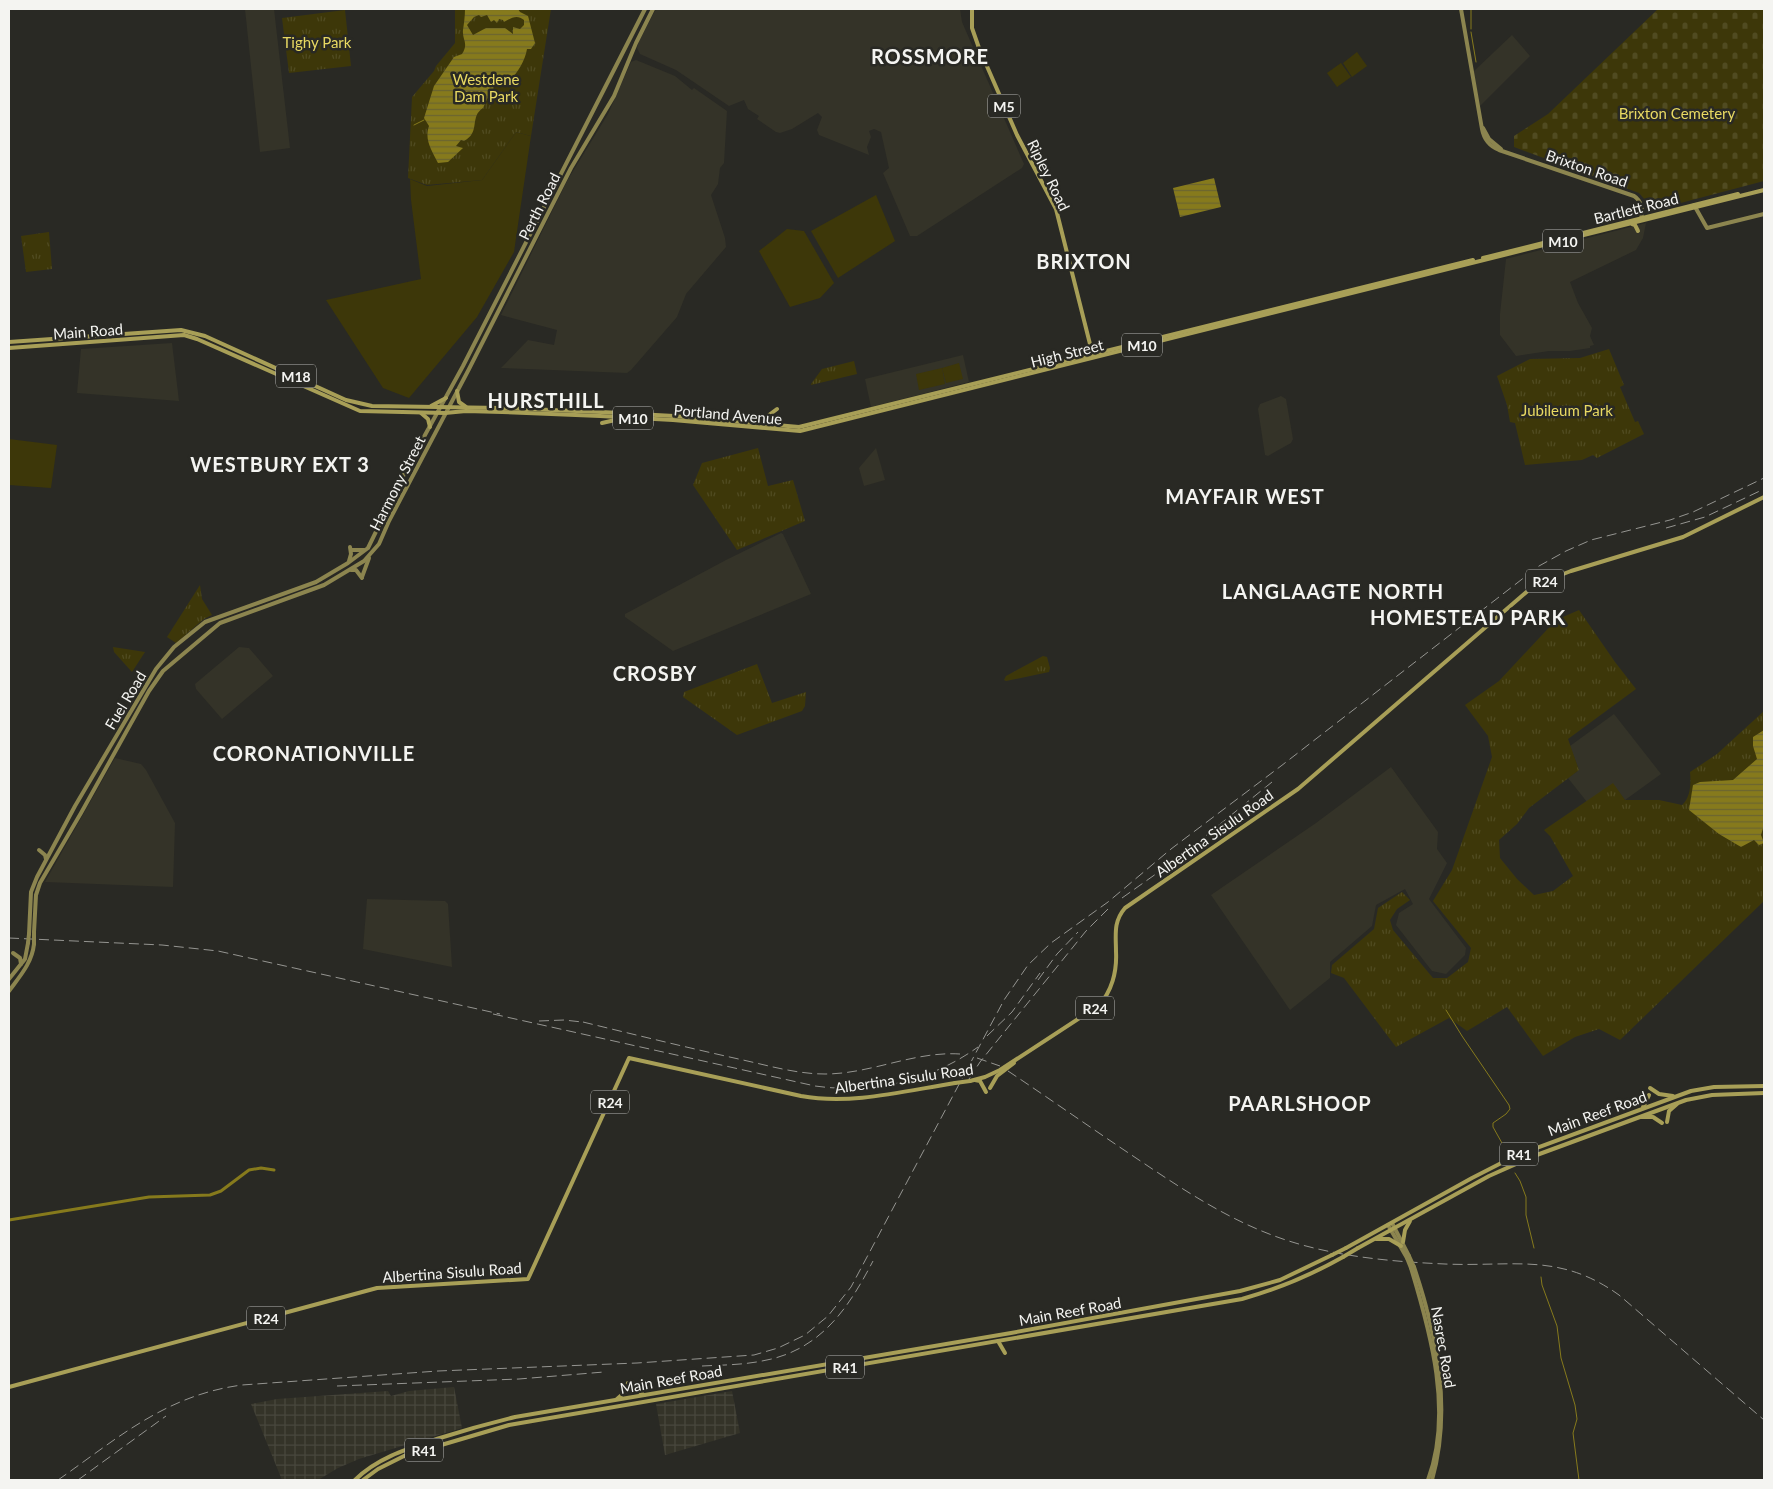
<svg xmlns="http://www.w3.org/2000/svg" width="1773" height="1489" viewBox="0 0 1773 1489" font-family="Lato,sans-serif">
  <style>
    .built { fill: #343328 }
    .industrial { fill: url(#industrial-grid) }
    .green { fill: #3d3709 }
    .cemetery { fill: url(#cemetery-stones) }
    .park { fill: url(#park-tufts) }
    .water { fill: url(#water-rules); fill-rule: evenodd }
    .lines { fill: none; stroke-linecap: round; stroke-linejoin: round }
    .stream { stroke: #867a1c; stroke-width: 1 }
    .canal { stroke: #867a1c; stroke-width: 3 }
    .secondary { stroke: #8c854f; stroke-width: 4 }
    .primary { stroke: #a89f57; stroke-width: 4 }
    .rail { stroke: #959591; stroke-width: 1; stroke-dasharray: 10 5; stroke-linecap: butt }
    .secondary-bridge { stroke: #8c854f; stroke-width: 4 }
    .primary-bridge { stroke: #a89f57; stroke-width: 4 }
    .labels { text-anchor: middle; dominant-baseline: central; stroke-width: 5; stroke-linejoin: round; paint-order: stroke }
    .shield { fill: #292924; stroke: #b7b7b4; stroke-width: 1 }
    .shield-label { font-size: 14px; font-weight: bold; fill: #f4f4f1 }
    .park-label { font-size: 15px; fill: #e8d962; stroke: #292924 }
    .street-label { font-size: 15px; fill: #f4f4f1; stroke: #292924 }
    .district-label { font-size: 20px; font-weight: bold; letter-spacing: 1px; fill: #f4f4f1; stroke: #292924 }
  </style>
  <defs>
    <pattern id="industrial-grid" width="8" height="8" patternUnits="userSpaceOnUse" patternTransform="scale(1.25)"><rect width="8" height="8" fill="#343328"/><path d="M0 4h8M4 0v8" fill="none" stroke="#48473d"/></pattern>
    <pattern id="cemetery-stones" width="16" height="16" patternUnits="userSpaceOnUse" patternTransform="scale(1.25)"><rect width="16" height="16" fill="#3d3709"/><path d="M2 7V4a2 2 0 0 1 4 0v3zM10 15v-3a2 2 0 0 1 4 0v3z" fill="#504b21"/></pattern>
    <pattern id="park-tufts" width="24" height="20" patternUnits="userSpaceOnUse" patternTransform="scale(1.25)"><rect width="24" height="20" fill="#3d3709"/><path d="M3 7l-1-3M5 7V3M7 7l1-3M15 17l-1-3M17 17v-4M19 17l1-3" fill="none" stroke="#504b21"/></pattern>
    <pattern id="water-rules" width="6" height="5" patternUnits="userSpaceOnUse" patternTransform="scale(1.25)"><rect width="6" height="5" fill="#867a1c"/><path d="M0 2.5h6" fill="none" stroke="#6b6430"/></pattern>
  </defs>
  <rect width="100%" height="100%" fill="#292924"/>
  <!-- built -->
  <g class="built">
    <path d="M245,9H274L290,148L260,152Z"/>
    <path d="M656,9H960L962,22L1024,164L1022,168L917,236H910L883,173L889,168L881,132L874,129L869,131L871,137L867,147L869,155L819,135L817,130L822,117L818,113L792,129L780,133L776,132L757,119L759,116L748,109L744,100L729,106L676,70L640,54L637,48L639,41Z"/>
    <path d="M1512,35L1530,56L1480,106L1473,72Z"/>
    <path d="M636,60L675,76L692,90L694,88L727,111L724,163L720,168L718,184L711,195L725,238L726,247L686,294L677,317L631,370L627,373L501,368L528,340L554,345L557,330L501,315L567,181L608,114L631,62Z"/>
    <path d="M1646,223L1643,238L1636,250L1570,282L1578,303L1592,328L1590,336L1594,345L1590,346V348L1570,351H1549L1516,356L1500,335V314L1506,259Z"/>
    <path d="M172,343L179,401L77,393L81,349Z"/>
    <path d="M963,355L969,382L871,407L865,379Z"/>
    <path d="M1281,396L1286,399L1293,439L1291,443L1268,456L1265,455L1258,409L1260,404Z"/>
    <path d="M876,448L885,480L864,486L859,468Z"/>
    <path d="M781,533L783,534L811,594L673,651L625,617V614L726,560Z"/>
    <path d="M239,647L249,648L273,676L222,719L196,689L195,684Z"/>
    <path d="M1614,714L1661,774L1625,800L1613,784L1587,802L1568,778L1579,770L1570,746Z"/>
    <path d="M115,758L141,764L146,770L175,823L173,887L45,882Z"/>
    <path d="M1391,767L1438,832L1437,849L1447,863L1429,899L1466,948L1465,955L1446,974L1432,971L1396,925L1399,913L1413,904L1405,889L1376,905L1372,926L1330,962V978L1290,1010L1211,895L1316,823Z"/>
    <path d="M367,899L445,901L448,904L452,967L363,949Z"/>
  </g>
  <!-- industrial -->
  <g class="industrial">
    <path d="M454,1387L462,1428L359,1459L338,1468L318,1480H282L251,1404L277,1399L388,1391L391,1396L409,1391Z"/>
    <path d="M732,1391L740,1433L665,1455L656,1404Z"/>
  </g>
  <!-- green -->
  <g class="green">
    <path d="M1357,52L1367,66L1352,77L1343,63Z"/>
    <path d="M1341,63L1351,77L1337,87L1327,73Z"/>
    <path d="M516,132L531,136L514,252L477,317L409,398L383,388L326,300L421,279L411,200L410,179L427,186L482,180Z"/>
    <path d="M876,195L895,241L838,278L811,231Z"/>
    <path d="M787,229L804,231L834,283L820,298L790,307L759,251Z"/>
    <path d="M959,363L963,379L946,383L942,368Z"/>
    <path d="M942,368L945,384L919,390L916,374Z"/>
    <path d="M9,439L57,445L51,488L9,485Z"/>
  </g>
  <!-- cemetery -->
  <path class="cemetery" d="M1658,9H1764V181L1654,210L1639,193L1514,147V136L1548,114Z"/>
  <!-- park -->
  <g class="park">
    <path d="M455,9H551L531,136L516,132L482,180L427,185L408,178L412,97L434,71L436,66L455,43Z"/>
    <path d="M345,10L351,66L289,73L282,18Z"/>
    <path d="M49,232L52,269L26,272L21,236Z"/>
    <path d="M1609,349L1624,385L1620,387L1635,422L1638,421L1644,434L1597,458L1593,455L1582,460L1525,465L1515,423L1510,422L1507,405L1497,376L1530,359L1580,358Z"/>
    <path d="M854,361L857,374L811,385V384L822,369Z"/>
    <path d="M758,448L768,486L793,480L805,521L737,550L693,485L702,463Z"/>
    <path d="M200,585L202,599L212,615L204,619L176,643L167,637Z"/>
    <path d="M1579,610L1615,662L1636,689L1568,739L1579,770L1529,808L1517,824L1499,840L1500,858L1517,879L1534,895L1553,891L1573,876L1550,836L1544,830L1613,783L1625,800H1659L1682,805C1691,797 1691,783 1690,772L1717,754L1764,711V874L1763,881L1764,883V901L1620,1040L1599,1029L1575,1037L1543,1056L1507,1007L1467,1031L1449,1018L1396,1047L1344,978L1331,973L1332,965L1374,929L1378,908L1402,892L1410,900L1397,909L1390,920L1393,930L1433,978H1447L1468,962L1471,948L1433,901L1452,870L1492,757L1488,736L1465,705L1499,681L1556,620Z"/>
    <path d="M113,647L145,652L132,672L114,652Z"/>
    <path d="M1043,656L1047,657L1050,668L1049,672L1006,681L1004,680L1006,676Z"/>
    <path d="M757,664L772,703L806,692L805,706L802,711L737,735L683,697L684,692Z"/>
  </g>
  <!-- water -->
  <g class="water">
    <path d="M465,9H518L520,12L528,16L535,43L531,49H527C525,61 518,72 509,82H498L494,84L493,91L489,95L483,108C469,117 481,132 464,141L461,140L456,146L463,148L448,162L438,163C432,151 424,140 429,126L424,118L434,86L454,57L462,54C469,43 462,40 463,30C464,23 465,16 465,9ZM479,15L481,17L487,15L491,22L494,20L497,23L499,19L503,20L504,22C511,18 517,14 524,20V25L520,29L513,27V34L505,28H486L473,35L467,25L474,17Z"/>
    <path d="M1214,178L1221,207L1180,217L1173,188Z"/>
    <path d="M1764,730V825L1761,835L1764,843L1759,845L1754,840L1741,847L1719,834L1689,810L1693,785L1700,782L1733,780L1757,759L1753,746V737Z"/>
  </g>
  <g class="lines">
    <!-- stream -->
    <g class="stream">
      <path d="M1471,29V9"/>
      <path d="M1471,32L1476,62"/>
      <path d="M414,125L424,120"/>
      <path d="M1446,1010L1462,1036L1509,1105L1510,1109L1506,1114L1493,1123V1127L1507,1152"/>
      <path d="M1515,1173L1520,1181L1526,1197V1215L1534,1248"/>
      <path d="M1541,1277L1542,1285L1557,1326L1561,1358L1575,1405L1577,1419L1573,1433L1579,1480"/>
    </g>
    <!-- canal -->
    <path class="canal" d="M9,1220L149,1197L210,1195L221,1191L249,1170L261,1168L274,1170"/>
    <!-- secondary -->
    <g class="secondary">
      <path d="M1461,9L1482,129C1484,140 1489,146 1499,150L1634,196C1642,201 1643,211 1641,219"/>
      <path d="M1483,128L1489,139L1501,149"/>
      <path d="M1694,205L1707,228L1764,214"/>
      <path d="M351,550H364"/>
      <path d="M349,561L351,554L350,547"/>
      <path d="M351,570H356L362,578"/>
      <path d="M362,577L369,558"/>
      <path d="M39,850L45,855L46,859"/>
      <path d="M34,932L36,895L40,883L81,813L149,691L163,671L220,623L324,585L364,561L379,544L389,521L469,369L571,168L614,96L636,43L653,9"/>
      <path d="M29,934L31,892L37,877L75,806L156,669L174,647L205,622L316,582L348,563L368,548L409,464L463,366L645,9"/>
      <path d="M13,953L20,958L21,964"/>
      <path d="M9,979L25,959L28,943"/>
      <path d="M9,991C20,976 32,963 34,944"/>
      <path d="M1392,1223L1409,1256"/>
      <path d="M1388,1225L1407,1258"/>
      <path d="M1414,1267C1437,1335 1452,1410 1432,1480"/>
      <path d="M1411,1268C1431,1334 1453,1413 1428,1480"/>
    </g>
    <!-- primary -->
    <g class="primary">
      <path d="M972,9V28L979,48L1017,135L1056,209L1093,356"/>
      <path d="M1632,224L1635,225L1638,231"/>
      <path d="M1483,258L1738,194"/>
      <path d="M9,342L181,330L205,336L346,400L372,406L502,408L601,412L674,416L799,427L1473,260"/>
      <path d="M9,348L184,335L197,339L360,411L445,413L466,411L502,412L600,416L673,420L800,431L1764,190"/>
      <path d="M457,391L459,402L466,407"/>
      <path d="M431,406L446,398"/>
      <path d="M421,413L428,419L430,427"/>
      <path d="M754,422L765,418L777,409"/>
      <path d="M602,423L624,418"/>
      <path d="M975,1080L980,1081L986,1092"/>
      <path d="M970,1081L985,1077L1000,1070L1098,1006C1112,992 1117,971 1116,952C1116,935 1113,922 1125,908L1298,789L1530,589L1540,583L1571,571L1683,537L1764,497"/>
      <path d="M990,1088L997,1076L1014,1063"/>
      <path d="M1650,1088L1659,1094L1673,1096"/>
      <path d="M1643,1107L1649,1095"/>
      <path d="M1641,1117H1653L1662,1123"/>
      <path d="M1667,1122L1669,1111L1677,1104"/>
      <path d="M1376,1239H1389L1401,1246"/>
      <path d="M1403,1242L1405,1230L1410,1221"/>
      <path d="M1346,1248L1472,1178L1515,1156L1691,1091L1714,1087L1764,1086"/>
      <path d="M1358,1248L1489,1176L1534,1156L1686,1100L1712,1095L1764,1093"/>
      <path d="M998,1341L1005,1353"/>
      <path d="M632,1382L636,1389L644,1395"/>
      <path d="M9,1387L377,1288L528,1279L629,1058L801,1096C852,1105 904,1091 955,1083"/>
      <path d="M617,1399L625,1392L628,1383"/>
      <path d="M355,1480C378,1457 410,1448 440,1438C465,1430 490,1423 515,1417L1011,1333L1240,1291L1280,1280L1332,1255"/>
      <path d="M363,1480L378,1469L404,1456L509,1425L1242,1299C1278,1289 1311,1275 1343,1257"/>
    </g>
    <!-- rail -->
    <g class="rail">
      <path d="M1666,528L1705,517L1764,489"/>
      <path d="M1122,898L1177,859L1272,782"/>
      <path d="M9,938L162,945L218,951L500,1014"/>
      <path d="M1038,980L1057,954L1078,932"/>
      <path d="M493,1014L815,1086C873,1094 929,1082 978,1047"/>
      <path d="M539,1021L564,1020L582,1022"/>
      <path d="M583,1022C636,1035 689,1048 743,1060C770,1066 797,1074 825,1074C871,1074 914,1051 960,1054"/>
      <path d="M987,1036L1012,1012L1040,973"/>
      <path d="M977,1058L1000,1066"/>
      <path d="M1008,1071C1050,1099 1091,1128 1133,1156C1188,1193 1241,1229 1306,1246C1351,1258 1399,1262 1445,1264C1513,1267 1559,1252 1619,1295L1764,1420"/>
      <path d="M969,1079L980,1062L1086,931L1108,909"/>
      <path d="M702,1366C722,1365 742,1365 762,1361C820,1351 848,1309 873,1261"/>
      <path d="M337,1386L519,1379L604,1372"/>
      <path d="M58,1480C118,1438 166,1395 242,1385L438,1371L637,1363L754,1355L778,1348L805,1335L828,1316L851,1287L1004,1000L1028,965L1051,943L1108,902L1171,849L1281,766L1539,566L1566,551L1591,540L1670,520L1693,512L1764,478"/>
      <path d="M78,1480L166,1416"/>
    </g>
    <!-- secondary-bridge -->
    <g class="secondary-bridge">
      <path d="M28,943L29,934"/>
      <path d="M34,944V932"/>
      <path d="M1409,1256L1414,1267"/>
      <path d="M1407,1258L1411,1268"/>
    </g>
    <!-- primary-bridge -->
    <g class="primary-bridge">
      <path d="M955,1083L970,1081"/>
      <path d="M1332,1255L1346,1248"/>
      <path d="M1343,1257L1358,1248"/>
    </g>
  </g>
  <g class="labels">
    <!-- shield labels -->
    <g class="shield">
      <rect x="988" y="94.5" width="32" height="23" rx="4"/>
      <rect x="1543" y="229.5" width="40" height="23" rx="4"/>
      <rect x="1122" y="333.5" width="40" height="23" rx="4"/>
      <rect x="276" y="364.5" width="40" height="23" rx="4"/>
      <rect x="613" y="406.5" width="40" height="23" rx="4"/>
      <rect x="1526" y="569.5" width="38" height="23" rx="4"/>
      <rect x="1076" y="996.5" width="38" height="23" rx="4"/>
      <rect x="591" y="1090.5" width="38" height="23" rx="4"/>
      <rect x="1500" y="1142.5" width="38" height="23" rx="4"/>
      <rect x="247" y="1306.5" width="38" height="23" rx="4"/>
      <rect x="826" y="1355.5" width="38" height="23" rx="4"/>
      <rect x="405" y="1438.5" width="38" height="23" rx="4"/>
    </g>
    <g class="shield-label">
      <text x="1004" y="106">M5</text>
      <text x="1563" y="241">M10</text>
      <text x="1142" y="345">M10</text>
      <text x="296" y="376">M18</text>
      <text x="633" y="418">M10</text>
      <text x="1545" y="581">R24</text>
      <text x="1095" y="1008">R24</text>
      <text x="610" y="1102">R24</text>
      <text x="1519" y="1154">R41</text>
      <text x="266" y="1318">R24</text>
      <text x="845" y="1367">R41</text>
      <text x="424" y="1450">R41</text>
    </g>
    <!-- park labels -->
    <g class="park-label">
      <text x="317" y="42">Tighy Park</text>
      <text x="486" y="79">Westdene<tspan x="486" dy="17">Dam Park</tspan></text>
      <text x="1677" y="113">Brixton Cemetery</text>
      <text x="1567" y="410">Jubileum Park</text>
    </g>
    <!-- street labels -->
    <g class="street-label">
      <text transform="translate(1587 168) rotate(19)">Brixton Road</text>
      <text transform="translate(1049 175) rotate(64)">Ripley Road</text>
      <text transform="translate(539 206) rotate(-63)">Perth Road</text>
      <text transform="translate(1636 208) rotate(-14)">Bartlett Road</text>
      <text transform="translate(88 331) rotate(-4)">Main Road</text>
      <text transform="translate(1067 353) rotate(-14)">High Street</text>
      <text transform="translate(728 414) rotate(5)">Portland Avenue</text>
      <text transform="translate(397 483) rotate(-63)">Harmony Street</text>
      <text transform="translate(125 700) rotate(-59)">Fuel Road</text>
      <text transform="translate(1214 833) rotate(-35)">Albertina Sisulu Road</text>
      <text transform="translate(904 1078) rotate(-8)">Albertina Sisulu Road</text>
      <text transform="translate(1597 1113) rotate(-20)">Main Reef Road</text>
      <text transform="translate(452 1272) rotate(-4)">Albertina Sisulu Road</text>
      <text transform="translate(1070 1311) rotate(-10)">Main Reef Road</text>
      <text transform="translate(1444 1347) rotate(80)">Nasrec Road</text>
      <text transform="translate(671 1379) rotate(-10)">Main Reef Road</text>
    </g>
    <!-- district labels -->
    <g class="district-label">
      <text x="930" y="56">ROSSMORE</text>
      <text x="1084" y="261">BRIXTON</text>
      <text x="546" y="400">HURSTHILL</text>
      <text x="280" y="464">WESTBURY EXT 3</text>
      <text x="1245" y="496">MAYFAIR WEST</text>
      <text x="1333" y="591">LANGLAAGTE NORTH</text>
      <text x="1468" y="617">HOMESTEAD PARK</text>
      <text x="655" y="673">CROSBY</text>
      <text x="314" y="753">CORONATIONVILLE</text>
      <text x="1300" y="1103">PAARLSHOOP</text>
    </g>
  </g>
  <!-- border -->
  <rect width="1773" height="1489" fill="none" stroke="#f4f4f1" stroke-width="20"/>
</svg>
